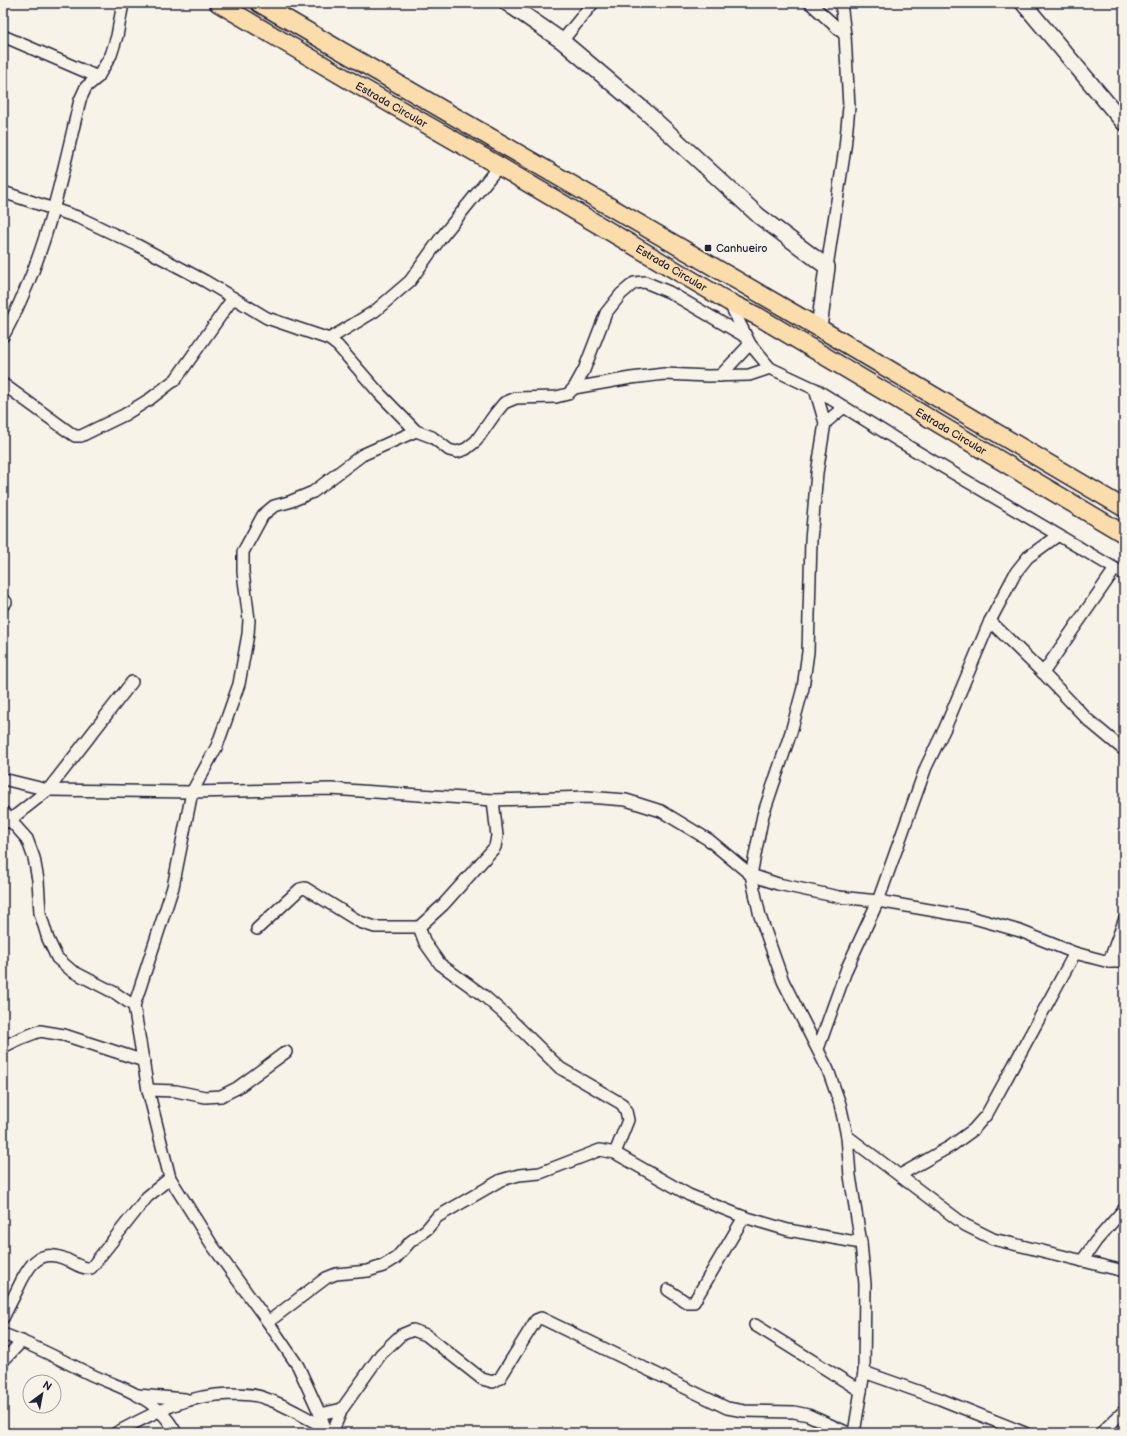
<svg xmlns="http://www.w3.org/2000/svg" width="1127" height="1436" viewBox="0 0 1127 1436" font-family="'Balsamiq Sans',sans-serif">
  <style>
    .lines { fill: none; stroke-linecap: round; stroke-linejoin: round }
    .street-casing { stroke: #22223b; stroke-width: 14 }
    .secondary-casing { stroke: #22223b; stroke-width: 18 }
    .primary-casing { stroke: #22223b; stroke-width: 20 }
    .street { stroke: #f7f3e8; stroke-width: 11 }
    .secondary { stroke: #f7f3e8; stroke-width: 15 }
    .primary { stroke: #fbddab; stroke-width: 17 }
    .poi-dot { fill: #22223b; stroke: #f7f3e8; stroke-width: 1.5 }
    .labels { text-anchor: middle; dominant-baseline: central; stroke-width: 3.5; stroke-linejoin: round; paint-order: stroke }
    .street-label { font-size: 11px; fill: #22223b; stroke: #f7f3e8 }
    .poi-label { font-size: 11px; fill: #22223b; stroke: #f7f3e8; text-anchor: start }
  </style>
  <rect width="100%" height="100%" fill="#f7f3e8"/>
  <filter id="ink" filterUnits="userSpaceOnUse"><feTurbulence type="fractalNoise" baseFrequency=".025" numOctaves="2"/><feDisplacementMap in="SourceGraphic" scale="8" xChannelSelector="R" yChannelSelector="G"/><feConvolveMatrix kernelMatrix="1 2 1 2 8 2 1 2 1" color-interpolation-filters="sRGB"/></filter>
  <g filter="url(#ink)">
    <g class="lines">
      <defs>
        <g id="street">
          <path d="M810,3L845,35"/>
          <path d="M3,36L98,77"/>
          <path d="M562,41L593,3"/>
          <path d="M3,192L80,218L137,245L205,281L267,318L329,339L338,346L379,393L416,431L432,437L449,450L457,452L466,449L476,441L495,414L504,403L516,398L556,397L568,394L574,388L584,370L606,313L621,294L634,283L645,282L669,292L746,337"/>
          <path d="M827,267L845,148L849,107L845,35L841,3"/>
          <path d="M729,302L750,344L770,368L815,389L899,441L1124,574"/>
          <path d="M3,336C11,323 17,309 23,295C51,233 64,166 80,100L86,87L98,77L111,55L117,36L123,3"/>
          <path d="M329,339L375,311L410,281L440,239L499,166"/>
          <path d="M720,376L750,344"/>
          <path d="M3,384L69,432L75,436H81L124,415L150,399L176,379L233,298"/>
          <path d="M574,388L631,378L664,374L708,376L749,375L770,368"/>
          <path d="M815,389L825,423L817,473L811,540L808,652L803,688L791,732L763,815L751,875L760,916L783,981L828,1070L840,1104L847,1136L850,1176L861,1243L865,1284L864,1372L854,1433"/>
          <path d="M825,423L844,407"/>
          <path d="M3,605L6,602"/>
          <path d="M990,621L1043,673L1088,720L1124,750"/>
          <path d="M1043,673L1115,569"/>
          <path d="M3,779L48,790L192,792L331,789L493,800L587,797L626,800L661,811L709,840L751,875L778,884L839,897L878,901L970,917L1020,931L1075,953L1109,962H1124"/>
          <path d="M3,812L27,839L34,858L38,880L40,913L48,939L57,958L72,971L115,993L134,1006L148,1090L170,1178L212,1245L268,1322L298,1366L320,1414L327,1433"/>
          <path d="M4,823L10,820L48,790L132,682"/>
          <path d="M419,927L425,943L440,964L484,996L508,1017L560,1068L622,1104L626,1111L628,1120L615,1153"/>
          <path d="M257,929L300,889L305,888L360,922L375,927H419L443,905L495,847L497,836L493,800"/>
          <path d="M1109,962L1124,921"/>
          <path d="M134,1006L173,887L192,792L217,746L239,684L248,634L249,620L243,572V552L263,515L274,506L289,502L313,492L362,455L416,431"/>
          <path d="M3,1047L19,1039L40,1031L64,1035L144,1061"/>
          <path d="M818,1049L847,968L878,901L926,767L945,728L990,621L1016,572L1028,557L1057,536"/>
          <path d="M148,1090L176,1091L205,1097L221,1096L237,1088L286,1052"/>
          <path d="M847,1136L965,1225L993,1239L1124,1271"/>
          <path d="M900,1175L951,1146L973,1130L987,1114L1075,953"/>
          <path d="M1082,1261L1096,1241L1124,1209"/>
          <path d="M668,1290L686,1302H694L744,1217"/>
          <path d="M3,1318C8,1308 13,1298 18,1288C27,1269 37,1248 63,1258C71,1261 83,1270 91,1268L147,1197L170,1178"/>
          <path d="M268,1322L326,1278L336,1274L368,1271L383,1266L396,1258L410,1242L427,1229L437,1217L501,1180L519,1175L540,1173L600,1150L615,1153L689,1195L744,1217L788,1230L861,1243"/>
          <path d="M755,1325L861,1391"/>
          <path d="M3,1334C34,1345 63,1361 92,1375C107,1382 123,1387 137,1395C153,1403 168,1417 176,1433"/>
          <path d="M3,1361L22,1341"/>
          <path d="M864,1372L940,1399L1025,1433"/>
          <path d="M138,1395L185,1399"/>
          <path d="M320,1414L342,1409"/>
          <path d="M116,1433C155,1412 186,1395 231,1394C242,1394 254,1394 264,1398C285,1404 305,1418 325,1427"/>
          <path d="M332,1433L342,1409L381,1354L401,1335L413,1330L426,1335L482,1379L493,1382L500,1378L536,1320L541,1318L727,1408L744,1411L794,1412L808,1415L848,1433"/>
          <path d="M1101,1433L1124,1411"/>
        </g>
        <g id="secondary">
          <path d="M507,3L562,41L645,111L759,216L827,267L819,328"/>
          <path d="M1023,3L1124,123"/>
        </g>
        <g id="primary">
          <path id="s1" d="M218,3L347,79L499,166L729,302L759,317L1124,534"/>
          <path d="M259,3L819,328L1124,508"/>
        </g>
      </defs>
      <!-- street casing -->
      <use href="#street" class="street-casing"/>
      <!-- secondary casing -->
      <use href="#secondary" class="secondary-casing"/>
      <!-- primary casing -->
      <use href="#primary" class="primary-casing"/>
      <!-- street -->
      <use href="#street" class="street"/>
      <!-- secondary -->
      <use href="#secondary" class="secondary"/>
      <!-- primary -->
      <use href="#primary" class="primary"/>
    </g>
  </g>
  <!-- markers -->
  <rect class="poi-dot" x="704" y="244" width="8" height="8" rx="2"/>
  <g class="labels">
    <!-- street labels -->
    <g class="street-label">
      <text stroke="none"><textPath href="#s1" startOffset="201">Estrada Circular</textPath></text>
      <text stroke="none"><textPath href="#s1" startOffset="525">Estrada Circular</textPath></text>
      <text stroke="none"><textPath href="#s1" startOffset="849">Estrada Circular</textPath></text>
    </g>
    <!-- poi labels -->
    <g class="poi-label">
      <text x="716" y="248">Canhueiro</text>
    </g>
  </g>
  <!-- margin -->
  <rect width="1127" height="1436" fill="none" stroke="#f7f3e8" stroke-width="16"/>
  <rect x="8" y="8" width="1111" height="1420" fill="none" stroke="#22223b" stroke-width="1.5" filter="url(#ink)"/>
  <!-- north arrow -->
  <g transform="translate(42 1394) rotate(32)"><circle r="19" fill="#f7f3e8" stroke="#a29fa3"/>
  <path d="M0-3L7 15L0 10L-7 15Z" fill="#22223b"/>
  <text y="-6" font-size="11" font-weight="bold" text-anchor="middle" fill="#22223b">N</text>
  </g>
</svg>
